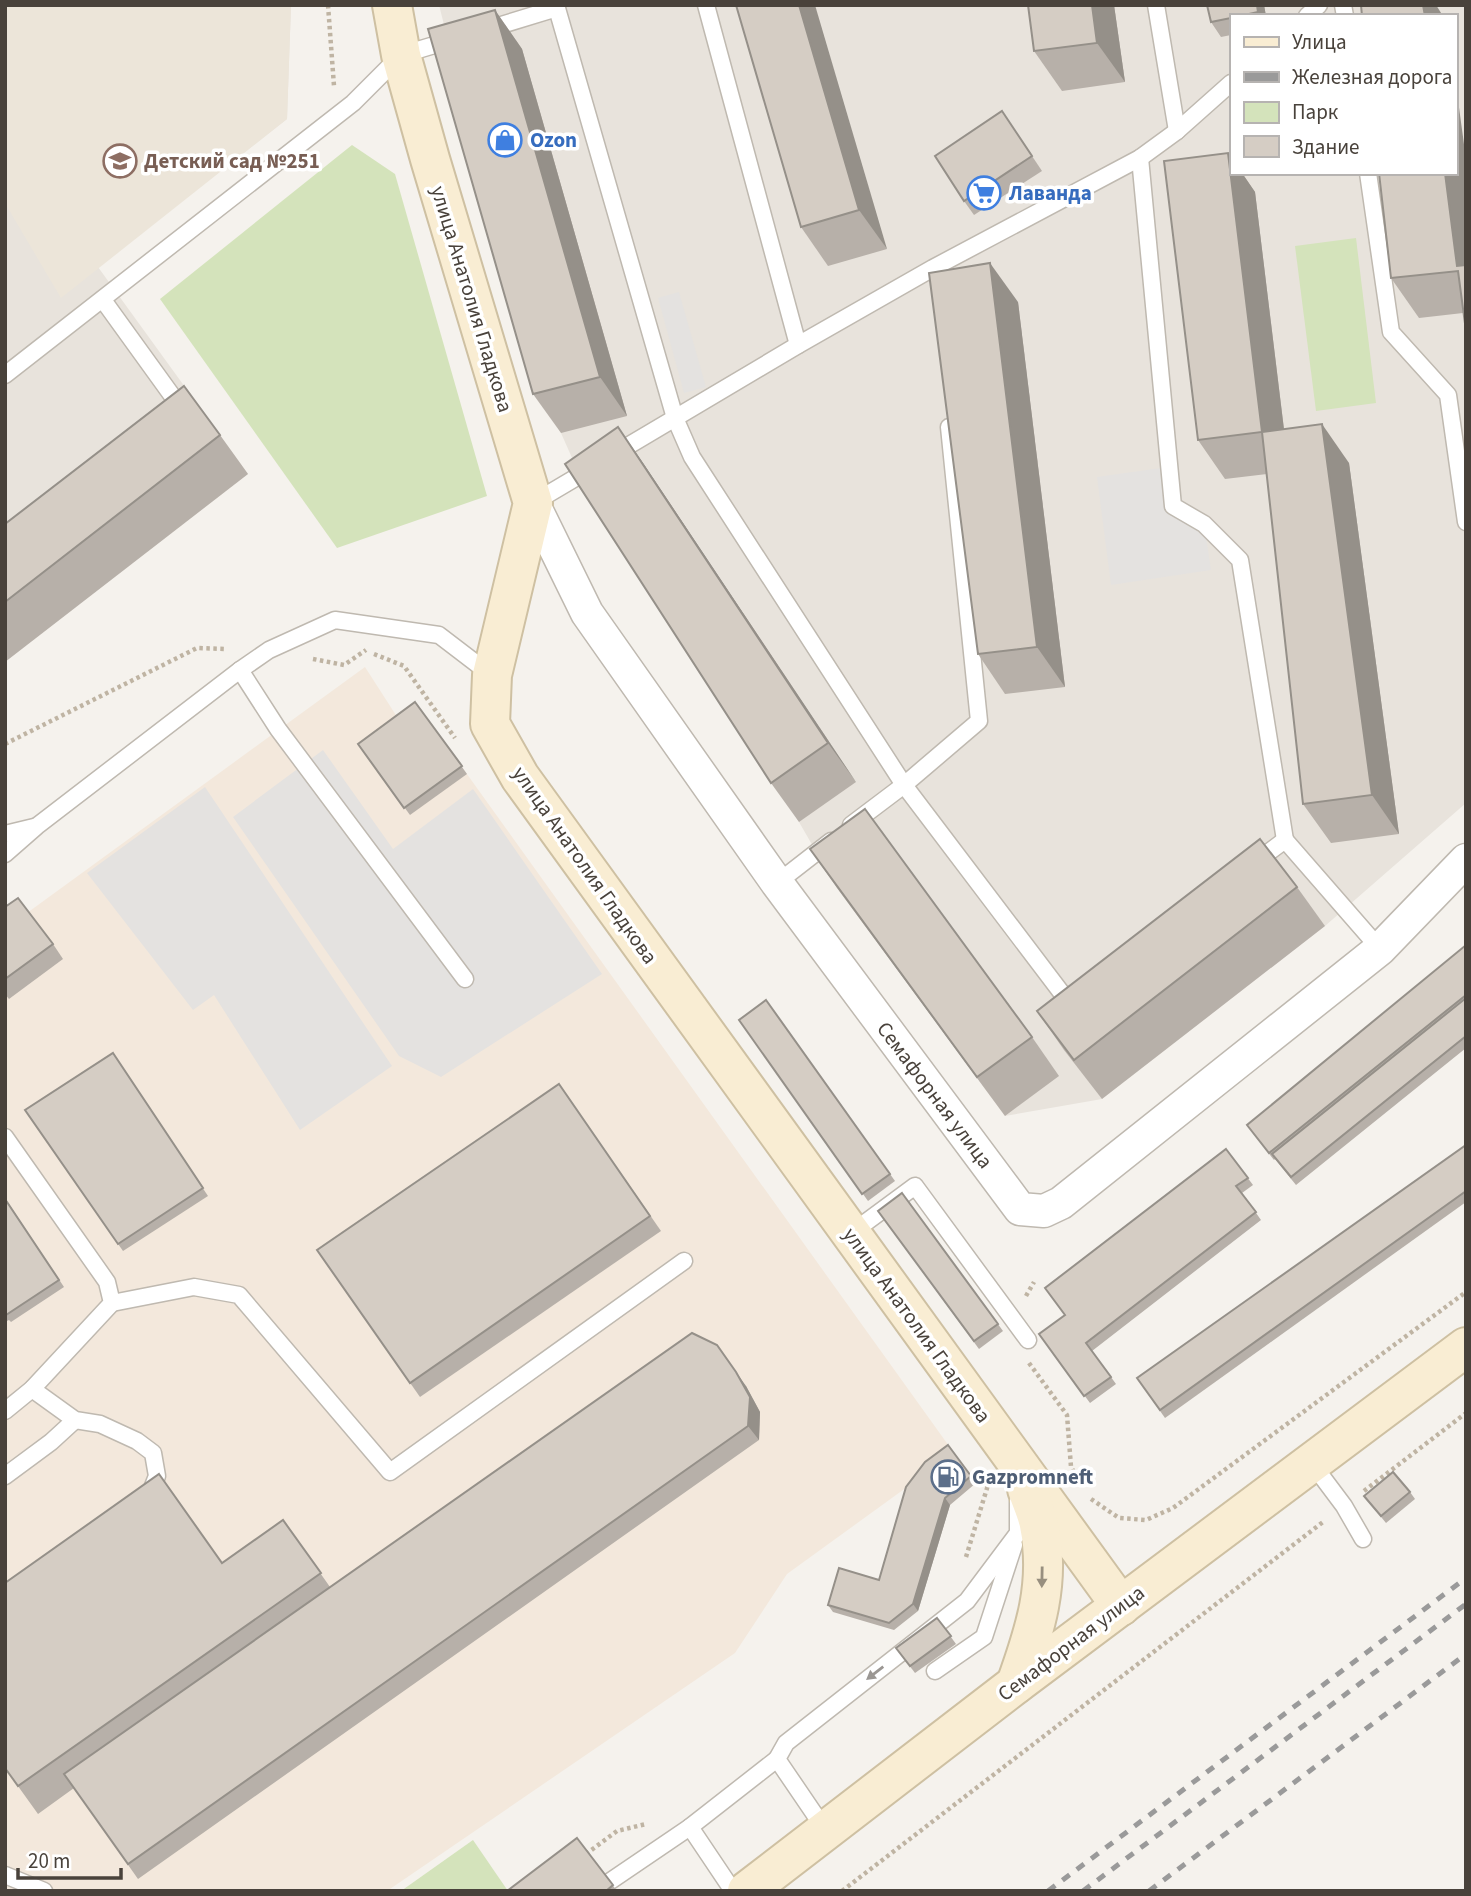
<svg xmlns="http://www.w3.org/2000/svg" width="1471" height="1896" viewBox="0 0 1471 1896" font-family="'Source Sans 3',sans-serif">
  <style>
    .residential { fill: #e8e3dc; fill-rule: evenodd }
    .commercial { fill: #f3e8dc }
    .education { fill: #ece5d9 }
    .green { fill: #d4e3bb }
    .parking { fill: #e4e2e0 }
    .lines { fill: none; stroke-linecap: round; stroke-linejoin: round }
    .lane-casing { stroke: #bfb9b0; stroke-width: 19 }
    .street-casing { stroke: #bfb9b0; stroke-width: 35 }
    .secondary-casing { stroke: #cec0a2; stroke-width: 42 }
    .path { stroke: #bfb4a3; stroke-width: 4.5; stroke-dasharray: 3.5 3.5; stroke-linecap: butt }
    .lane { stroke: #fff; stroke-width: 16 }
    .street { stroke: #fff; stroke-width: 32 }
    .secondary { stroke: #f9edd3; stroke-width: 38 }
    .rail { stroke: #9a9a9a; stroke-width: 5; stroke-dasharray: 9 9; stroke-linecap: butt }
    .wall { fill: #b7b0a9 }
    .shaded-wall { fill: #959089 }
    .building { fill: #d5cdc4; stroke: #959089; stroke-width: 2 }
    .oneway { fill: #988f7f }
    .oneway2 { fill: #9b9793 }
    .labels { text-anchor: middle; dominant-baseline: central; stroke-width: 7; stroke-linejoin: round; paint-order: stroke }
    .shop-label { font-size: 21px; font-weight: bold; fill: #366cbe; stroke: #fff; text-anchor: start }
    .education-label { font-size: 21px; font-weight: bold; fill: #785e54; stroke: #fff; text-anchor: start }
    .street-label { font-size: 21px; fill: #49423b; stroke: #fff }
    .service-label { font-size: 21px; font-weight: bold; fill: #4e5e75; stroke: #fff; text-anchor: start }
  </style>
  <rect width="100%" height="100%" fill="#f5f2ed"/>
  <!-- residential -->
  <g class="residential">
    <path d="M5,5H291L287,119L98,267L248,474L5,662Z"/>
    <path d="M439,5H1466V803L1325,926L1102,1099L1005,1116L837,888L799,822L592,503L561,433L455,68ZM1231,16H1455V173H1231Z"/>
  </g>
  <!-- commercial -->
  <path class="commercial" d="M365,667L401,723L421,710L954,1453L787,1574L735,1653L387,1891H5V929Z"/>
  <!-- education -->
  <path class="education" d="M5,5H291L287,119L61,298L5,203Z"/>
  <!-- green -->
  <g class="green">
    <path d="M352,145L395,174L487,496L337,548L160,299Z"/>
    <path d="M1356,238L1376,403L1316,411L1295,246Z"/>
    <path d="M473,1840L508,1891H401Z"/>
  </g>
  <!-- parking -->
  <g class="parking">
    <path d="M679,292L706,387L684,393L658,298Z"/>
    <path d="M1168,467L1173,506L1204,524L1211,570L1111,585L1097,477Z"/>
    <path d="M323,750L393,849L473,789L602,974L441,1077L399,1056L233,817Z"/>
    <path d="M205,787L392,1066L300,1130L214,995L193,1010L87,873Z"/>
  </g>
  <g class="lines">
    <defs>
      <g id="lane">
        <path d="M556,5L675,418L692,457L904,785L1070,1004L1074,1001"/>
        <path d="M706,5L798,345"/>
        <path d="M1156,5L1177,131"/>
        <path d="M1343,5L1345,16"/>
        <path d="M1307,16L1319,5"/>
        <path d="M485,30L557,8"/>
        <path d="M1140,158L1173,506L1204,524L1240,560L1285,840"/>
        <path d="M1368,173L1391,332L1448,395L1466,522"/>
        <path d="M103,300L181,408L176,412"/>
        <path d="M5,375L353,103L401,55L451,40"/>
        <path d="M611,456L798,345L933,268L1140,158L1177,131L1231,83"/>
        <path d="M533,503L592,468"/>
        <path d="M240,670L278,729L465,979"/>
        <path d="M851,825L904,785L979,721L949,427"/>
        <path d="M5,834L34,827"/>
        <path d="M5,854L37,826L240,670L269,650L335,620L439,635L490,674"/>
        <path d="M1253,864L1285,840L1380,949"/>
        <path d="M777,883L831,841"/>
        <path d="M5,1137L107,1282L112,1303L32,1389L5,1411"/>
        <path d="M850,1234L915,1186L1028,1340"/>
        <path d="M112,1303L194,1287L239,1295L390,1472L684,1261"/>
        <path d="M32,1389L75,1420L100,1424L137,1441L153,1453L157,1476L149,1496"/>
        <path d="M1311,1462L1344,1506L1363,1539"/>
        <path d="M5,1476L51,1442L75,1420"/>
        <path d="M935,1671L984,1637L1014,1545"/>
        <path d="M826,1831L777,1759L786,1743L967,1601L1018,1533V1501"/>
        <path d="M5,1875L44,1891"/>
        <path d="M609,1882L690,1827"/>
        <path d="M733,1891L690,1827L777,1759"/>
      </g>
      <path id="street" d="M533,503L587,613L777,883L1020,1209L1044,1211L1061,1203L1380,949L1466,860"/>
      <g id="secondary">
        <path d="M392,5L401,55L430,159L533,503L492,675L490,724L520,777L1121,1606"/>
        <path d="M1016,1684C1035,1631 1051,1582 1039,1525C1037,1513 1031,1501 1027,1489"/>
        <path d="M747,1891L1016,1684L1466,1347"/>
      </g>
    </defs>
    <!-- lane casing -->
    <use href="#lane" class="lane-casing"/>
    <!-- street casing -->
    <use href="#street" class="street-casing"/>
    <!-- secondary casing -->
    <use href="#secondary" class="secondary-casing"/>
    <!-- path -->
    <g class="path">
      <path d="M328,5L334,86"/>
      <path d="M374,654L404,666L455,738"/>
      <path d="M313,659L344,665L366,650"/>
      <path d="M5,744L197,648L225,649"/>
      <path d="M1026,1296L1034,1282"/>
      <path d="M1029,1363L1067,1415L1071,1467L1079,1480"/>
      <path d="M1364,1491L1466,1413"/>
      <path d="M1091,1499L1119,1518L1146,1520L1173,1508L1466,1292"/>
      <path d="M966,1557L988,1485"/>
      <path d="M586,1854L617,1831L646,1824"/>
      <path d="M842,1891L1323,1522"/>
    </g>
    <!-- lane -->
    <use href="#lane" class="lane"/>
    <!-- street -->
    <use href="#street" class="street"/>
    <!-- secondary -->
    <use href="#secondary" class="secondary"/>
    <!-- rail -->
    <g class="rail">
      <path d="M1048,1891L1466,1578"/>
      <path d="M1083,1891L1466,1604"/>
      <path d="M1149,1891L1466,1654"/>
    </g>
  </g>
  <!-- wall -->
  <g class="wall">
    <path d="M736,5L887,249L828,266L801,227Z"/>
    <path d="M1114,5L1125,82L1062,91L1034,51Z"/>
    <path d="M1264,5L1266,16H1231V35L1221,37L1211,22Z"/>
    <path d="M495,10L522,49L627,416L561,433L533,394Z"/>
    <path d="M1002,111L1042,171L974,215L964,201Z"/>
    <path d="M1228,153L1231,158V173H1242L1255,192L1284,429L1349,463L1399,834L1331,843L1303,804L1267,474L1225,479L1198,440Z"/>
    <path d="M1455,173L1463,313L1419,318L1391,278Z"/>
    <path d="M1018,302L1065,687L1005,694L978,654Z"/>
    <path d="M618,427L645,466L856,782L799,822L771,783Z"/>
    <path d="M220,435L248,474L5,662V524Z"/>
    <path d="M415,702L467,774L410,815L358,744Z"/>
    <path d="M810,849L1032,1037L1059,1076L1005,1116L837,888Z"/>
    <path d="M1297,887L1325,926L1102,1099L1064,1050L1037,1011Z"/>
    <path d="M5,907L53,944L63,959L9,999L5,994Z"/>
    <path d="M1466,945V1048L1296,1185L1275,1159L1274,1160L1252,1132Z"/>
    <path d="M766,1000L895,1181L868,1201L739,1020Z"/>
    <path d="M113,1053L208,1196L123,1251L25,1110Z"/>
    <path d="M559,1084L661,1231L420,1397L317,1250Z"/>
    <path d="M1466,1145V1202L1165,1418L1137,1378Z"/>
    <path d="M1226,1149L1253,1185L1242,1193L1261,1220L1092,1351L1116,1384L1090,1403L1039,1334L1065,1315Z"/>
    <path d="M902,1193L1003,1331L979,1349L878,1211Z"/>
    <path d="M5,1198L64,1287L11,1322L9,1320L5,1322Z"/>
    <path d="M746,1386L760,1412L759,1440L138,1879L74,1788L38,1814L5,1768L222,1563L283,1520L330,1587Z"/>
    <path d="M948,1445L976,1483L950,1505L918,1611L894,1630L833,1612L828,1605L879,1580Z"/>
    <path d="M1410,1492L1415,1499L1386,1523L1364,1496Z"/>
    <path d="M937,1618L956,1644L915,1673L896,1648Z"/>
    <path d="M577,1838L617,1891H507Z"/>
  </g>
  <!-- shaded-wall -->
  <g class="shaded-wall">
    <path d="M799,5H815L887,249L859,210Z"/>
    <path d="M1092,5H1114L1125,82L1097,43Z"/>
    <path d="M1257,5H1264L1266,16H1261L1258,12Z"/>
    <path d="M1423,5H1436L1443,16H1425Z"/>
    <path d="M495,10L522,49L627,416L600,377Z"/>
    <path d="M1455,78L1466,159V278L1457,266L1445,173H1455Z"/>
    <path d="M1228,153L1231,158V173H1242L1255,192L1289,471L1262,432Z"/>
    <path d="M990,263L1018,302L1065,687L1037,647Z"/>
    <path d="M1322,424L1349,463L1399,834L1372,795Z"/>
    <path d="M618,427L645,466L856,782L828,743Z"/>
    <path d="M736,1372L746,1386L760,1412L759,1440L748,1426Z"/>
    <path d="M945,1498L950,1505L918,1611L913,1604Z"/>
  </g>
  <!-- building -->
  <g class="building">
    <path d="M736,5H799L859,210L801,227Z"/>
    <path d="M1028,5H1092L1097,43L1034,51Z"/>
    <path d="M1207,5H1257L1258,12L1240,16H1231V18L1211,22Z"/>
    <path d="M1361,5H1423L1425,16H1362Z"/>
    <path d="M495,10L600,377L533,394L428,29Z"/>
    <path d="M1002,111L1032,156L964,201L935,156Z"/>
    <path d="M1228,153L1262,432L1198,440L1164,161Z"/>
    <path d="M1379,173H1445L1457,266L1466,265V331L1458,271L1391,278Z"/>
    <path d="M990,263L1037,647L978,654L929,273Z"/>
    <path d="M184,386L220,435L5,602V524Z"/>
    <path d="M1322,424L1372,795L1303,804L1262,432Z"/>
    <path d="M618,427L828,743L771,783L565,464Z"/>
    <path d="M415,702L462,766L404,808L358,744Z"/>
    <path d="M865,809L1032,1037L977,1077L810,849Z"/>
    <path d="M1260,839L1297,887L1074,1060L1037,1011Z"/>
    <path d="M18,898L53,944L5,979V907Z"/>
    <path d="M1466,945V995L1269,1153L1247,1125Z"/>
    <path d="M1466,998V1036L1291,1177L1272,1154Z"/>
    <path d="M766,1000L890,1174L862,1194L739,1020Z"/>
    <path d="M113,1053L203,1188L118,1244L25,1110Z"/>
    <path d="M559,1084L650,1216L410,1383L317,1250Z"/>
    <path d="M1466,1145V1191L1160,1410L1137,1378Z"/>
    <path d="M1226,1149L1248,1178L1236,1186L1256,1212L1086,1343L1111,1377L1084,1396L1039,1334L1065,1315L1045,1288Z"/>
    <path d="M902,1193L998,1324L974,1341L878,1211Z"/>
    <path d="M5,1199L59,1280L6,1315L5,1314Z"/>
    <path d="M692,1333L717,1345L736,1372L750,1397L748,1426L128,1864L64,1774Z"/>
    <path d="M948,1445L971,1476L945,1498L913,1604L889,1623L828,1605L839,1568L879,1580L906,1487L925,1462Z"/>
    <path d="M1393,1472L1410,1492L1381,1516L1364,1496Z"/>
    <path d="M159,1474L222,1563L283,1520L321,1573L18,1786L5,1768V1583Z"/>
    <path d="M937,1618L951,1636L910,1666L896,1648Z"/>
    <path d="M577,1838L613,1885L606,1891H507Z"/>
  </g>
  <!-- one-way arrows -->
  <defs><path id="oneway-solid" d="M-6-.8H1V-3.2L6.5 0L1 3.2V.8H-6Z" transform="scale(1.75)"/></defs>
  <use class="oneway" href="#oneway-solid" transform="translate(1042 1577) rotate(91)"/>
  <use class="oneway2" href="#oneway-solid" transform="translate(875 1673) rotate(142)"/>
  <!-- icons -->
  <defs>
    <symbol id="shop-ring" viewBox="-11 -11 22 22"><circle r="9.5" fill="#fff" stroke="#3f7fe0" stroke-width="1.5"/><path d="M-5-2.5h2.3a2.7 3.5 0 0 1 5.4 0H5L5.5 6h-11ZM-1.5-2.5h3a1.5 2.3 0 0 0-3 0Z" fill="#3f7fe0"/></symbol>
    <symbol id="school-ring" viewBox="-11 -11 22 22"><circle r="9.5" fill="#fff" stroke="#8d6e63" stroke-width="1.5"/><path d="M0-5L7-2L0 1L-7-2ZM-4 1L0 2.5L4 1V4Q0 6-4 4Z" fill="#8d6e63"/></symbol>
    <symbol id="supermarket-ring" viewBox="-11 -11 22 22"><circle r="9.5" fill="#fff" stroke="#3f7fe0" stroke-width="1.5"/><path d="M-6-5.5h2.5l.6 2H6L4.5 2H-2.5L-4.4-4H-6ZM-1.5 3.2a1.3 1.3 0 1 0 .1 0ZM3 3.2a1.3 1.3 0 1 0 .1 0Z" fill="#3f7fe0"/></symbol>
    <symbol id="fuel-ring" viewBox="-11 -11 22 22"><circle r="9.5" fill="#fff" stroke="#5c6f8a" stroke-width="1.5"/><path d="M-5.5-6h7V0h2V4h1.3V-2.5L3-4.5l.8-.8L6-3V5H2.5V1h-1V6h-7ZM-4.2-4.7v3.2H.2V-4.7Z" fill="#5c6f8a"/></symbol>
  </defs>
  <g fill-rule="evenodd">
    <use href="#shop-ring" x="486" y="121" width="38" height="38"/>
    <use href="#school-ring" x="101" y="142" width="38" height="38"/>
    <use href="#supermarket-ring" x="965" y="174" width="38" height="38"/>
    <use href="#fuel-ring" x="929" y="1458" width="38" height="38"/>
  </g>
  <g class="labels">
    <!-- shop labels -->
    <g class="shop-label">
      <text x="530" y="140">Ozon</text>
      <text x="1009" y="193">Лаванда</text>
    </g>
    <!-- education labels -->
    <g class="education-label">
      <text x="144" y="161">Детский сад №251</text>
    </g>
    <!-- street labels -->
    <g class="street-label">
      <text transform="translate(472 299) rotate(73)">улица Анатолия Гладкова</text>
      <text transform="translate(585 865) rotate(55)">улица Анатолия Гладкова</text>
      <text transform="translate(935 1095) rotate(53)">Семафорная улица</text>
      <text transform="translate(917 1325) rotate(54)">улица Анатолия Гладкова</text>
      <text transform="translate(1071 1643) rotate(-37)">Семафорная улица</text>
    </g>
    <!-- service labels -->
    <g class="service-label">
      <text x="972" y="1477">Gazpromneft</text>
    </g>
  </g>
  <!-- border -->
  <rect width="1471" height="1896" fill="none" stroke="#49423b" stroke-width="14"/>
  <!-- legend -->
  <rect x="1230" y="14" width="228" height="161" fill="#ffffff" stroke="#b6b3b1" stroke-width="2"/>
  <rect x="1244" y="37" width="35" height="10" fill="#f9edd3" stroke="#b6b3b1" stroke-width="2"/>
  <text x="1292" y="49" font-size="21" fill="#49423b">Улица</text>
  <rect x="1244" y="72" width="35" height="10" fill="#9a9a9a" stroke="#b6b3b1" stroke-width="2"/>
  <text x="1292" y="84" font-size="21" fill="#49423b">Железная дорога</text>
  <rect x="1244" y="102" width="35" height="21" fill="#d4e3bb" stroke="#b6b3b1" stroke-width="2"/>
  <text x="1292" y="119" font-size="21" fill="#49423b">Парк</text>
  <rect x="1244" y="136" width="35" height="21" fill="#d5cdc4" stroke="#b6b3b1" stroke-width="2"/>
  <text x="1292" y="154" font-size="21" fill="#49423b">Здание</text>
  <!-- scale -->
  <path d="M18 1868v10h103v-10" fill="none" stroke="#49423b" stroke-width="3.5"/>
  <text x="28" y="1868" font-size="21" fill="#49423b" stroke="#ffffff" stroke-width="5" paint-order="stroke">20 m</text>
</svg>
